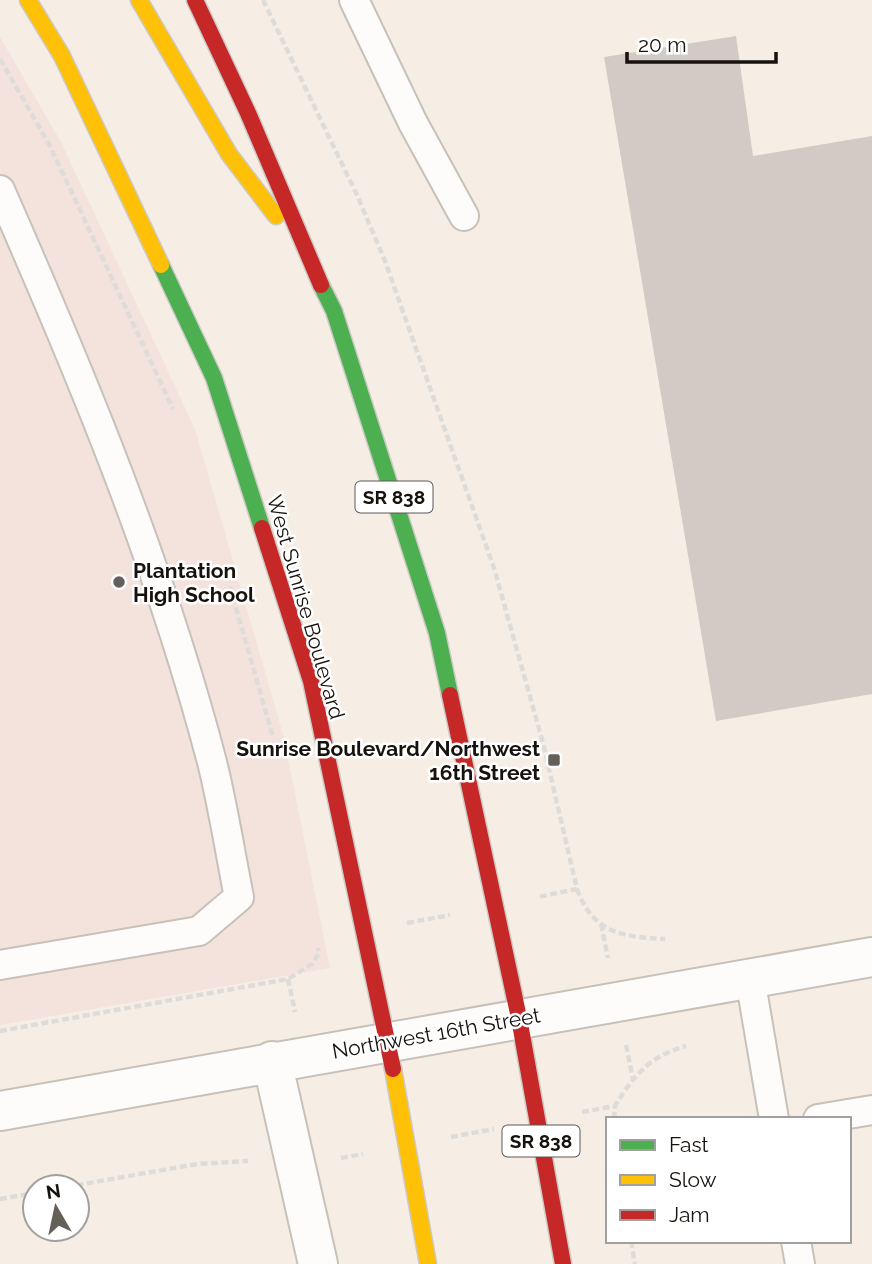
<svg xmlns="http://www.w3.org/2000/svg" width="872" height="1264" viewBox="0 0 872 1264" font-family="Raleway,sans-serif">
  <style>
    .education { fill: #f4e2dd }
    .building { fill: #d2cbc5 }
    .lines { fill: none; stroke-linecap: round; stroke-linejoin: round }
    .lane-casing { stroke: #c7c1ba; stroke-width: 32 }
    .street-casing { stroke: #c7c1ba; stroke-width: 42 }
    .fast-casing { stroke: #cdc9c5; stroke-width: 19 }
    .slow-casing { stroke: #cdc9c5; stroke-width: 19 }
    .jam-casing { stroke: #cdc9c5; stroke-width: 19 }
    .path { stroke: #dedcd9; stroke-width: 4.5; stroke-dasharray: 7 3.5; stroke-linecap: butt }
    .lane { stroke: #fefcfb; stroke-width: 28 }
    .street { stroke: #fefcfb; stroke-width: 38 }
    .fast { stroke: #4caf50; stroke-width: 16 }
    .slow { stroke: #ffc107; stroke-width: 16 }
    .jam { stroke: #c62828; stroke-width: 16 }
    .poi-dot { fill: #655f59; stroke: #fff; stroke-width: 2.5 }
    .labels { text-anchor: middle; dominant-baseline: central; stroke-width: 5; stroke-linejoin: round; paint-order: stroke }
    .shield { fill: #fff; stroke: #5d5956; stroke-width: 2 }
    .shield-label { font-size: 19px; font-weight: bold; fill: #17120d }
    .poi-label { font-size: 21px; font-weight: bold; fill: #17120d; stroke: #fff; text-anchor: start }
    .street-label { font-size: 21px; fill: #17120d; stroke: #fff }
  </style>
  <rect width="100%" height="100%" fill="#f6eee5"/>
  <!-- education -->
  <path class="education" d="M0,37L61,142L195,429L283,734L330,968L0,1025Z"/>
  <!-- building -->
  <path class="building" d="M736,36L753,156L872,136V694L716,721L604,57Z"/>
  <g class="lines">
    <defs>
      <g id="lane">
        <path d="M354,0L413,123L464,216"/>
        <path d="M0,190C82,376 160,564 212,762C223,806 230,852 239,897L199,931L0,965"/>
        <path d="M750,978L774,1119"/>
        <path d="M818,1119L872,1110"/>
        <path d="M796,1241L800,1264"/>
      </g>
      <g id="street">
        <path d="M272,1061L318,1264"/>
        <path d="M0,1111L872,957"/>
      </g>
      <g id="fast">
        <path d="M161,265L214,378L262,528"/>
        <path d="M321,285L334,311L437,633L450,695"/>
      </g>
      <g id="slow">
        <path d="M28,0L62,56L161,265"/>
        <path d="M139,0L229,154L276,216"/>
        <path d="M393,1069L428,1264"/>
      </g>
      <g id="jam">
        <path d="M195,0L248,113L321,285"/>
        <path d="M262,528L311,681L393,1069"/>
        <path d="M450,695L519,1018L563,1264"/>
      </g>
    </defs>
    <!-- lane casing -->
    <use href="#lane" class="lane-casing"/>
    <!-- street casing -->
    <use href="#street" class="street-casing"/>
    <!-- fast casing -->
    <use href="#fast" class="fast-casing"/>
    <!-- slow casing -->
    <use href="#slow" class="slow-casing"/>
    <!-- jam casing -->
    <use href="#jam" class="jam-casing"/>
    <!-- path -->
    <g class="path">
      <path d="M263,0L357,195L385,261L494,568L543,743L577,889L538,897"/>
      <path d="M0,59L50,146L173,409"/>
      <path d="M230,587L273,737"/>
      <path d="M577,889C593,933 622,937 665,939"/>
      <path d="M407,923L450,915"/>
      <path d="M601,924L608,958"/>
      <path d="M288,979L295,1012"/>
      <path d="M0,1031L288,979L312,964L319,953L318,948"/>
      <path d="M626,1045L633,1079"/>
      <path d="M582,1112L615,1106C634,1075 650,1056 686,1046"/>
      <path d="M614,1119L615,1106"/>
      <path d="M451,1137L494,1129"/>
      <path d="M341,1158L363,1154"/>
      <path d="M66,1187L197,1164L248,1161"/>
      <path d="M0,1199L35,1193"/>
      <path d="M631,1241L635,1264"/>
    </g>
    <!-- lane -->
    <use href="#lane" class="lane"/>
    <!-- street -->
    <use href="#street" class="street"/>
    <!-- fast -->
    <use href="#fast" class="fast"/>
    <!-- slow -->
    <use href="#slow" class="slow"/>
    <!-- jam -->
    <use href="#jam" class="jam"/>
  </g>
  <!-- markers -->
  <g class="poi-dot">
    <circle cx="119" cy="582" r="7"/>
    <rect x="547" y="753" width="14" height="14" rx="3.5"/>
  </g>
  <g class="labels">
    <!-- shield labels -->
    <g class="shield">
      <rect x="355.5" y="481.5" width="77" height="31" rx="5"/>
      <rect x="502.5" y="1125.5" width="77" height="31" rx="5"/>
    </g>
    <g class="shield-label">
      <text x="394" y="497">SR 838</text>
      <text x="541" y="1141">SR 838</text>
    </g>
    <!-- poi labels -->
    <g class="poi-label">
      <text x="133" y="570">Plantation<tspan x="133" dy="24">High School</tspan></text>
      <text x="540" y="748" text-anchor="end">Sunrise Boulevard/Northwest<tspan x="540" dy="24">16th Street</tspan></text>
    </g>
    <!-- street labels -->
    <g class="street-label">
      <text transform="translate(306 607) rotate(74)">West Sunrise Boulevard</text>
      <text transform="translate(436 1033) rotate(-10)">Northwest 16th Street</text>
    </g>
  </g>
  <!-- legend -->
  <rect x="606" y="1117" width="245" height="126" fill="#ffffff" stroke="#a2a09e" stroke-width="2"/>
  <rect x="620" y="1140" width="35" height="10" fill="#4caf50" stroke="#a2a09e" stroke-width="2"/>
  <text x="669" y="1152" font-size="21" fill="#17120d">Fast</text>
  <rect x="620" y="1175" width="35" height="10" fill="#ffc107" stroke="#a2a09e" stroke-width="2"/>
  <text x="669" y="1187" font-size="21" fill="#17120d">Slow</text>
  <rect x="620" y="1210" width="35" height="10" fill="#c62828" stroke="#a2a09e" stroke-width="2"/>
  <text x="669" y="1222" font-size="21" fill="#17120d">Jam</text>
  <!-- north arrow -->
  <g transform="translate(56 1208) rotate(351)"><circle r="33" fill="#ffffff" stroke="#a2a09e" stroke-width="2"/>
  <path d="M0-5L12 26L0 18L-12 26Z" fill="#655f59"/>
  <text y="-10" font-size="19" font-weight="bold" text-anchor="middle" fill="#17120d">N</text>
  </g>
  <!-- scale -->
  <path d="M627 52v10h149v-10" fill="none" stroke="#17120d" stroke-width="3.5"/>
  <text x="638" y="52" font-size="21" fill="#17120d" stroke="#ffffff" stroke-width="5" paint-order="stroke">20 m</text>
</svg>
